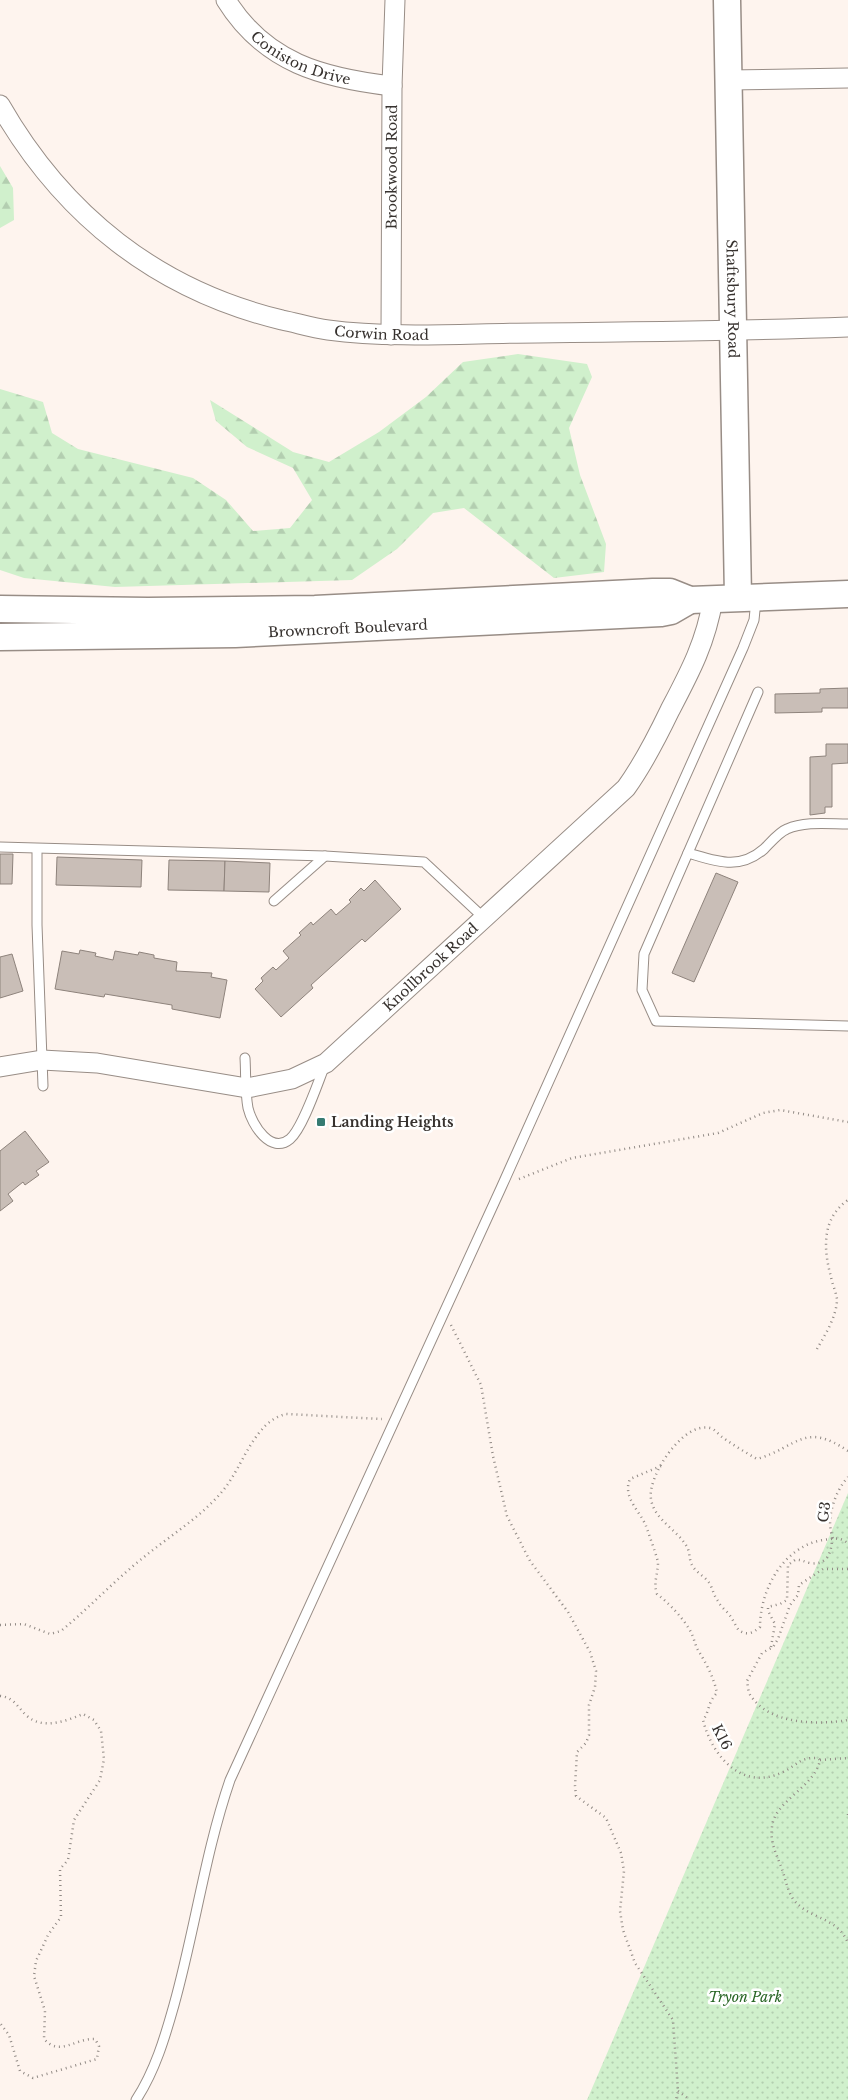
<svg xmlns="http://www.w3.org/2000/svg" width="848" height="2100" viewBox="0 0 848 2100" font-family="'Libre Baskerville',serif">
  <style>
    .green { fill: url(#green-dots) }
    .forest { fill: url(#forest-firs) }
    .building { fill: #c9beb7; stroke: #8e837c }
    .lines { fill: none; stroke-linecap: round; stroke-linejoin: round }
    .lane-casing { stroke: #988d86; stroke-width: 11 }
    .street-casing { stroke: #988d86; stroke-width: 21 }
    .secondary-casing { stroke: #988d86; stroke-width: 29 }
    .path { stroke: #928b86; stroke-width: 2.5; stroke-dasharray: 1 4; stroke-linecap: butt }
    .lane { stroke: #fff; stroke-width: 9 }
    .street { stroke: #fff; stroke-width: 19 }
    .secondary { stroke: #fff; stroke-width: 26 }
    .poi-dot { fill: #367b72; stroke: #fff; stroke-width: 2 }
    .labels { text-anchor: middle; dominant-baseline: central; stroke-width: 5; stroke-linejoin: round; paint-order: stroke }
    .street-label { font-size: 14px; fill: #37322f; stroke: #fff }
    .poi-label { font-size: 14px; font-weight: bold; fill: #37322f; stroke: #fff; text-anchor: start }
    .park-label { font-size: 14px; font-style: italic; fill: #296625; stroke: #fff }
  </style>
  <defs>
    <pattern id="green-dots" width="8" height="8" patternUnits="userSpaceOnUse" patternTransform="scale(1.25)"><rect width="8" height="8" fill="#d0f0cc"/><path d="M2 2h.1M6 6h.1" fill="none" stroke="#b3ceb0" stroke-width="1.8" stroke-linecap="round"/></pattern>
    <pattern id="forest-firs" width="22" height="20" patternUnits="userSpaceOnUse" patternTransform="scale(1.25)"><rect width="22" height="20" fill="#d0f0cc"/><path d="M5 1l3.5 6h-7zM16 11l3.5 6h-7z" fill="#b3ceb0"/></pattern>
  </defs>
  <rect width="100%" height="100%" fill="#fef4ee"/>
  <!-- green -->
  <path class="green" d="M848,1493V2100H587Z"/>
  <!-- forest -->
  <g class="forest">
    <path d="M0,166L13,188L14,220L0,228Z"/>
    <path d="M518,354L587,364L592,377L569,428L580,475L606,544L604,572L554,578L464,508L433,513L397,549L352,580L115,587L24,578L0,570V389L43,402L52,433L78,449L193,478L226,500L253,531L290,528L312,500L293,468L247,447L216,421L210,400L293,452L329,462L379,432L426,397L463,362Z"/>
  </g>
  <!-- building -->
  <g class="building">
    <path d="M848,688V708H822V712L775,713V694L820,693V689Z"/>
    <path d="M826,744H848V763L832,764V807H825V813L810,815V757L826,756Z"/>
    <path d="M0,854H13L12,884H0Z"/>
    <path d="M57,857L142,860L141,887L56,885Z"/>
    <path d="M169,860L225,861L224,891L168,890Z"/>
    <path d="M225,861L270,863L269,892L224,891Z"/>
    <path d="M716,873L738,882L694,982L672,973Z"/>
    <path d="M375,880L401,909L365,942L362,939L311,985L313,988L281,1017L255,989L263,981L261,978L273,967L276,970L289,958L283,951L301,935L299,933L311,922L313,925L331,909L336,915L351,902L349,900L361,888L364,891Z"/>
    <path d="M80,950L96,953L95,956L113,960L115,951L138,955L139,952L154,955V958L177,962L176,971L212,973L211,977L227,980L220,1018L172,1009V1005L105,994L104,997L55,989L62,951L79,954Z"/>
    <path d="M12,954L23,991L0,998V957Z"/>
    <path d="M25,1131L49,1162L36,1171L39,1175L25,1185L23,1182L8,1194L13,1201L0,1211V1151Z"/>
  </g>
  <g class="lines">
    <defs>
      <g id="lane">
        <path d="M758,692L644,954L642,990L656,1021L848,1026"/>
        <path d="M0,847L325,856L424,862L485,919"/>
        <path d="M37,849V925L43,1086"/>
        <path d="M688,853C716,861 739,871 764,849C770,843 779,832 787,829C805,821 829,824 848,824"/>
        <path d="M274,901L325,856"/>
        <path d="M245,1058C246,1074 245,1092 248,1108C252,1125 271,1155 290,1139C303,1128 318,1082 325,1065"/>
        <path d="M136,2100C155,2071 165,2037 174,2005C195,1930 205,1853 230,1780L501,1188L743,648L754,620L756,600"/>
      </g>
      <g id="street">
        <path id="s1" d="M226,0C265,63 323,78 392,86"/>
        <path d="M728,80L848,78"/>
        <path id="s2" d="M0,105C63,215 157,290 282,320C297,323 312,328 328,330C397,339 469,333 538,333C642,332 745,331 848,327"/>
        <path id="s3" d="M391,335L392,86L395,0"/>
        <path id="s4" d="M0,1067L42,1060L97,1063L247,1088L292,1079L326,1063L626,788C644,763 657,737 670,710C690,672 706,642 713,599"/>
      </g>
      <g id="secondary">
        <path id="s5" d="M727,0L738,597"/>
        <path d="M0,609L148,611L315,609L653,592H670L690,600L848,594"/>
        <path id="s6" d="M0,637L235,634L661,613L671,611L690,600"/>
      </g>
    </defs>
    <!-- lane casing -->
    <use href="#lane" class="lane-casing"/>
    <!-- street casing -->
    <use href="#street" class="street-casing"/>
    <!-- secondary casing -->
    <use href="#secondary" class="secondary-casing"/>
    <!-- path -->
    <g class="path">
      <path d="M519,1179L572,1158L718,1133L763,1113L780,1110L848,1122"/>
      <path d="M451,1325L481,1385L493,1456L507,1516L530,1561L568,1612L590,1652L596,1671L595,1687L589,1705V1735L586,1743L577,1752L575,1786L576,1796L606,1818L621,1853L624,1871L620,1911L623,1930L635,1963L673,2020L678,2091L676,2100"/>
      <path d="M817,1349C825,1335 837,1316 837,1299C836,1292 832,1283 831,1277C823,1248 822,1218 848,1200"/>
      <path d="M848,1451C804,1421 798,1447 757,1459C745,1452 733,1445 722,1437C718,1434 715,1429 710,1428C683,1421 647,1477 651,1499C654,1520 678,1530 687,1547C690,1552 689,1560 692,1565C696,1573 705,1576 710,1584C713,1590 714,1596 718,1601C721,1608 729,1612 732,1619C735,1623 736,1628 740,1631C748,1636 754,1632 760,1627C760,1589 784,1546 823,1540C832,1539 841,1536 848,1544"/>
      <path d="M661,1466L630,1479C622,1497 640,1511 646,1526C648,1532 658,1559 658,1563C658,1574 653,1582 657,1594C670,1604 683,1618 691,1632C694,1638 695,1645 698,1650C706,1663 714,1678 717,1693C707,1703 710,1711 703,1720C712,1756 742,1792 783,1772C798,1765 799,1757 818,1758L820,1760C815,1787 774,1801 772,1827C770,1841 775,1851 780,1864C785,1875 786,1888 793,1899C809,1920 837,1916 848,1943"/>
      <path d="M833,1538C825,1520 835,1491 848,1477"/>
      <path d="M848,1569H823L799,1585L798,1595L790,1605L778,1639L773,1647L762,1653L747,1681C748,1686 748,1693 751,1696C770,1725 819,1725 848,1720"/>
      <path d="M0,1625L24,1624L50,1634L61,1631C90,1607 115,1580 144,1557C171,1535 204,1515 225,1488C243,1465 255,1421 286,1414L382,1419"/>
      <path d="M771,1647L775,1624L768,1611V1607L780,1604L787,1600L788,1565L795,1560C801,1559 804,1562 810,1563C828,1566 832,1551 832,1537"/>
      <path d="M0,1696C14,1697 18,1708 27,1716C43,1730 66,1721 83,1714L94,1720L101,1731L104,1759L100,1780L74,1820L68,1860L60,1869L61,1917L48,1935L36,1961L34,1976L45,2011L44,2039C60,2057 75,2038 95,2039L99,2046L97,2059L33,2078L20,2071L9,2035L0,2023"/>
      <path d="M820,1760L848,1758"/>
      <path d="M848,1814V1818"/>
      <path d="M678,2091L690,2100"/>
    </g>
    <!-- lane -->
    <use href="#lane" class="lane"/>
    <!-- street -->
    <use href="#street" class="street"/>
    <!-- secondary -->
    <use href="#secondary" class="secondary"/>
  </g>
  <!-- markers -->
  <rect class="poi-dot" x="316" y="1117" width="10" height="10" rx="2.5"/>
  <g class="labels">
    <!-- street labels -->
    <g class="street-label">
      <text stroke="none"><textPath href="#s1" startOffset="98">Coniston Drive</textPath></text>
      <text stroke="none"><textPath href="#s3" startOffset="168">Brookwood Road</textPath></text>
      <text stroke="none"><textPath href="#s5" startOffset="299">Shaftsbury Road</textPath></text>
      <text stroke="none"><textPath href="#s2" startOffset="466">Corwin Road</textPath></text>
      <text stroke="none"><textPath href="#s6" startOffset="348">Browncroft Boulevard</textPath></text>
      <text stroke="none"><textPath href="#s4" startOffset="475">Knollbrook Road</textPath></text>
      <text transform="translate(824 1512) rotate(-83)">G3</text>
      <text transform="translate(722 1737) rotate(63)">K16</text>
    </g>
    <!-- poi labels -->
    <g class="poi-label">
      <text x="331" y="1122">Landing Heights</text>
    </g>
    <!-- park labels -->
    <g class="park-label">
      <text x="745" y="1997">Tryon Park</text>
    </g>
  </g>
</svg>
